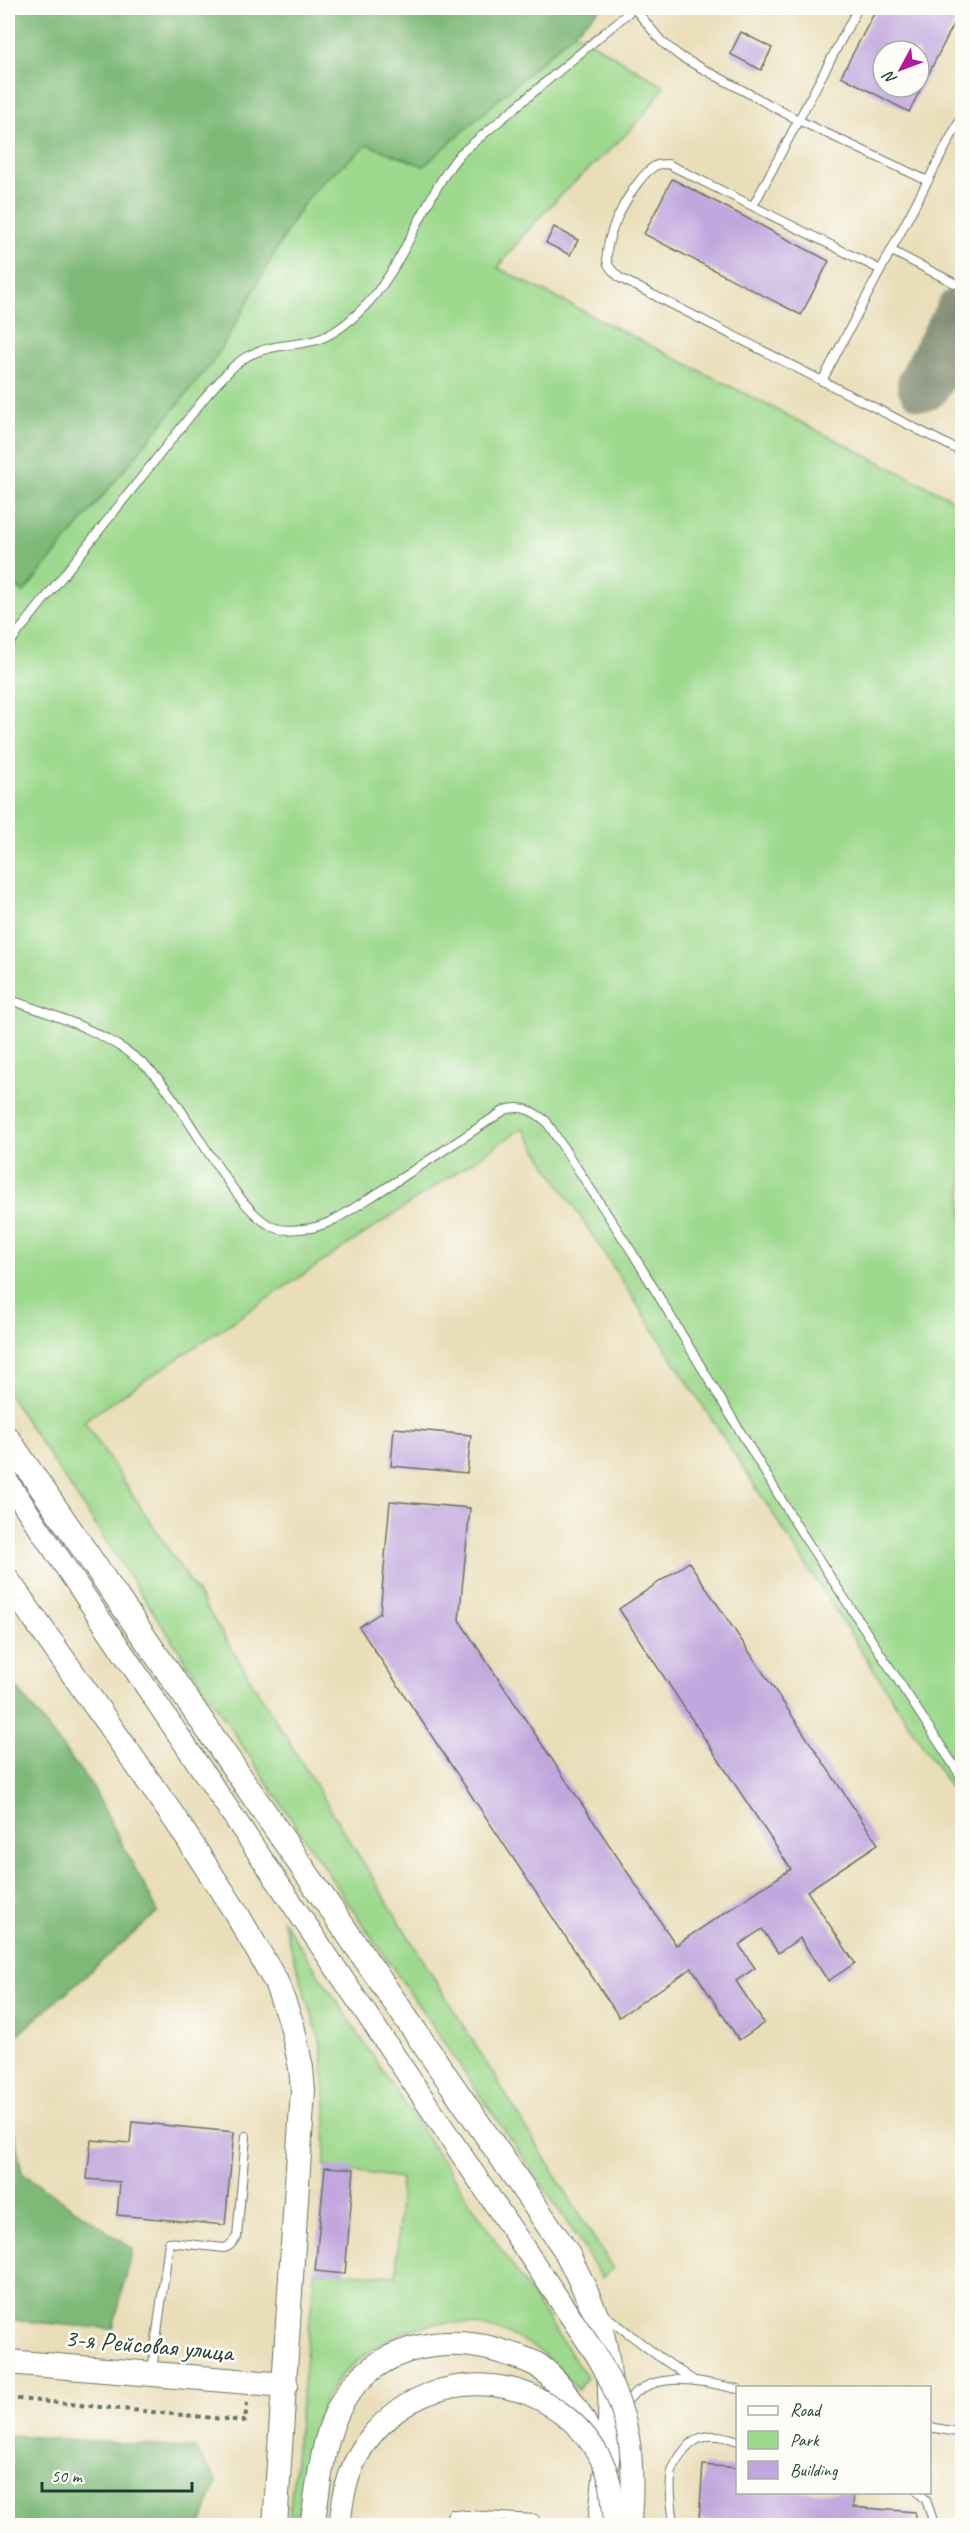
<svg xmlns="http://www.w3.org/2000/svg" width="970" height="2533" viewBox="0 0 970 2533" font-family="Caveat,sans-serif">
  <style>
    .green { fill: #9dd98d; stroke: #5e8b60; stroke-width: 1.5 }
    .forest { fill: #7eb978; stroke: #4e7b56; stroke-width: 1.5 }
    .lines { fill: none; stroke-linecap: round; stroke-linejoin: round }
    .taxiway { stroke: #848e76; stroke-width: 54 }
    .building { fill: #c2a7de; fill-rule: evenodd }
    .service-casing { stroke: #667563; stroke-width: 10 }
    .secondary-casing { stroke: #667563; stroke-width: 26 }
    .path { stroke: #667563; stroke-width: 4; stroke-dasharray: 4.5 4.5; stroke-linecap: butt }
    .service { stroke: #fff; stroke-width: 8 }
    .secondary { stroke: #fff; stroke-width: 24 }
    .tertiary-bridge-casing { stroke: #667563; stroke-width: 23; stroke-linecap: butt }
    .tertiary-bridge { stroke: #fff; stroke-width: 21 }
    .labels { text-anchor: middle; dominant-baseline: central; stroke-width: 5; stroke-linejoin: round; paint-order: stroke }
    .street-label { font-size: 26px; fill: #1f3d34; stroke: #fdfcf7 }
  </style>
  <rect width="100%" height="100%" fill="#fdfcf7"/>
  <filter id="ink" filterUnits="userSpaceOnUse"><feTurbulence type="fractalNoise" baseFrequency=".0167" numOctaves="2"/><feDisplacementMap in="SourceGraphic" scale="12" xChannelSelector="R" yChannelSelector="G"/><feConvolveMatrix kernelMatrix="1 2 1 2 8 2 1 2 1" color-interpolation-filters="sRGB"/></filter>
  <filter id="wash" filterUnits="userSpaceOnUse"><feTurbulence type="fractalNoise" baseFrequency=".008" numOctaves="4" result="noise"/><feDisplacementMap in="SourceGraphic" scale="24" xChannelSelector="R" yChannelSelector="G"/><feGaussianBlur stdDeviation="1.35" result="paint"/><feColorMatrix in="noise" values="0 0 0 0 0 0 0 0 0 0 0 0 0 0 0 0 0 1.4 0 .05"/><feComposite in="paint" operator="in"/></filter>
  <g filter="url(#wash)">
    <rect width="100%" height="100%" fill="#eadeb9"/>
    <!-- green -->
    <g class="green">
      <path d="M574,32L664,86C640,128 599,158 564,192C542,213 516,243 498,268L962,504V1806L523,1128L84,1421L201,1599L613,2269L602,2278L571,2228L312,1850L8,1394V583L24,592L211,364C245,314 268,258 301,208C317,183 345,163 368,145L424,166Z"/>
      <path d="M282,1919L586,2377L578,2390C566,2377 554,2361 539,2351C512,2331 469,2319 435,2324C395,2329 345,2362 326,2398C309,2430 305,2478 299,2513L289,2516L315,2271L396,2276L401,2178L325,2167L326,2104L321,2043Z"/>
    </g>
    <!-- forest -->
    <g class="forest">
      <path d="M8,8H601L424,166L368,145C345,163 317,183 301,208C268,258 245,314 211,364L24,592L8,583Z"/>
      <path d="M8,1676L92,1786L158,1912L8,2043Z"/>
      <path d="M8,2101L22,2173L133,2249L113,2329L8,2320Z"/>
      <path d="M8,2435L195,2449L217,2481L201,2525H8Z"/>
    </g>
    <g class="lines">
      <!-- taxiway -->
      <path class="taxiway" d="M924,384L962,313"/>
    </g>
    <g id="blocks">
      <!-- building -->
      <g class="building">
        <path d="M877,8H962L909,112L841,76ZM883,51H919V87H883Z"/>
        <path d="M741,32L772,48L761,70L730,54Z"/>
        <path d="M672,179L829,261L801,315L644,234Z"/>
        <path d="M554,227L578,240L570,255L546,243Z"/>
        <path d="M394,1428L471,1435L467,1473L391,1466Z"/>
        <path d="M390,1501L470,1508L459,1620L676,1945L791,1869L619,1609L689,1562L878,1844L807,1891L855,1963L828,1981L800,1938L778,1953L762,1929L739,1945L755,1968L736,1981L764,2023L739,2040L692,1968L619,2017L359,1627L380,1613Z"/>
        <path d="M132,2122L234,2132L225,2225L117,2215L120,2182L87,2179L91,2140L130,2143Z"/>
        <path d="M325,2167L354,2169L345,2274L315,2271Z"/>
        <path d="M703,2465L738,2468V2492H854L853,2507L915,2512L914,2526H717L718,2521L699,2519Z"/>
      </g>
    </g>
  </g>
  <g filter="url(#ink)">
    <use href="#blocks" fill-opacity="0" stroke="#667563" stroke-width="1.5"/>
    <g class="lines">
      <defs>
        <g id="service">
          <path d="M634,8L662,42L681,57L798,120L928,181"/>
          <path d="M753,206L858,8"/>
          <path d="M892,251L962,287"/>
          <path d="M881,270L668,164C664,164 658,164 655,166C634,178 600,241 608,264C610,269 616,274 620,278L962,452"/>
          <path d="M822,381L962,116"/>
          <path d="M8,645L207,395C219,382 231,366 246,357C267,345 291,346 313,341C329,337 344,326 356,315C405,271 419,203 460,154L634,8"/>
          <path d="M8,999C57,1016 114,1034 152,1072C187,1106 237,1219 279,1229C288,1231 302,1229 311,1228C332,1224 350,1210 368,1199C414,1171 459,1140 505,1110C522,1105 532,1110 546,1121L632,1252L799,1529L962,1778"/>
          <path d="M602,2313L658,2356L693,2380"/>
          <path d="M152,2371L169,2242L224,2248L229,2246L237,2237L246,2136"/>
          <path d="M623,2406C651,2367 699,2381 738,2389"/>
          <path d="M930,2427L962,2433"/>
          <path d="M918,2492L926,2500L935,2526"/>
          <path d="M449,2526L452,2514L535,2519"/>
          <path d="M674,2526C673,2510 669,2493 671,2478C671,2470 676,2462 680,2456C696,2433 713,2432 738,2441"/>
        </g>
        <g id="secondary">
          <path d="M8,1439L566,2251C578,2276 592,2301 600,2327C620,2393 606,2459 600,2526"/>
          <path d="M8,1581L175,1819L235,1911L276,1982L292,2025L301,2068L303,2090L275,2526"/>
          <path d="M8,2362L286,2385"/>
          <path d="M312,2526C320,2481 322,2427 350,2390C388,2342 454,2334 509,2354C518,2357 530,2360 539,2366C563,2384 582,2416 594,2444"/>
        </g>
      </defs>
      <!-- service casing -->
      <use href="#service" class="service-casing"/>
      <!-- secondary casing -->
      <use href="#secondary" class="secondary-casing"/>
      <!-- path -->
      <path class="path" d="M8,2398L245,2421L247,2402"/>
      <!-- service -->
      <use href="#service" class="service"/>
      <!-- secondary -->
      <use href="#secondary" class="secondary"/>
      <defs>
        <g id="tertiary-bridge">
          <path d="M8,1482L597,2356C631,2415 636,2458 630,2526"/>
          <path d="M340,2526C342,2494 350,2461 371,2436C436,2357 557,2372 603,2463C613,2482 612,2505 615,2526"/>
        </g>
      </defs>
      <!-- tertiary-bridge casing -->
      <use href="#tertiary-bridge" class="tertiary-bridge-casing"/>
      <!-- tertiary-bridge -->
      <use href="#tertiary-bridge" class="tertiary-bridge"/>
    </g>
  </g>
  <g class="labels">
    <!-- street labels -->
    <g class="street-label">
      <text transform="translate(149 2345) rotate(5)">3-я Рейсовая улица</text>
    </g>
  </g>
  <!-- margin -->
  <rect width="970" height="2533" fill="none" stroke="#fdfcf7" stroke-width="30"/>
  <!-- legend -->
  <rect x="736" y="2386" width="195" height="108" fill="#fdfcf7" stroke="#a4b0a9" stroke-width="1.5"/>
  <rect x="748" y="2406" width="30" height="9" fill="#ffffff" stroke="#a4b0a9" stroke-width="1.5"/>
  <text x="790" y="2416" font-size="18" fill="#1f3d34">Road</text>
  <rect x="748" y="2431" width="30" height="18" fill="#9dd98d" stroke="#a4b0a9" stroke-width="1.5"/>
  <text x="790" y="2446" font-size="18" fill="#1f3d34">Park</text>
  <rect x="748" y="2461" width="30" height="18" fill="#c2a7de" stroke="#a4b0a9" stroke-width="1.5"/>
  <text x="790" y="2476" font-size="18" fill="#1f3d34">Building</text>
  <!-- north arrow -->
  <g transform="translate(901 69) rotate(229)"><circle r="28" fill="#fdfcf7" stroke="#a4b0a9" stroke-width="1.5"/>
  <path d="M0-4.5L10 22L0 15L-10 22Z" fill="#b5179e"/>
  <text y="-9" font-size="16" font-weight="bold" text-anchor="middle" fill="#1f3d34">N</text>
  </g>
  <!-- scale -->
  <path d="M42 2482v9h150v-9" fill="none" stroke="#1f3d34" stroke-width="3"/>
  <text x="51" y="2482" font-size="18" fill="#1f3d34" stroke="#fdfcf7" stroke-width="4.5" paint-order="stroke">50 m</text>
</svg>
